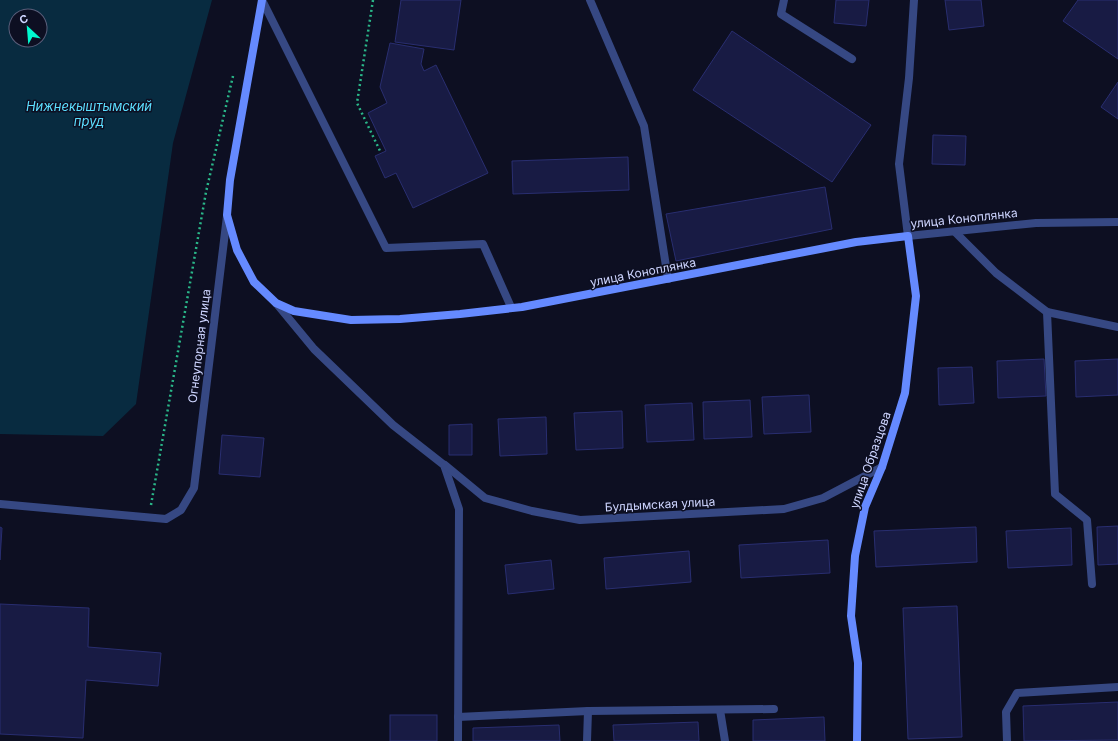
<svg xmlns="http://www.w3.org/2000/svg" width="1118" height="741" viewBox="0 0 1118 741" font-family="Inter,sans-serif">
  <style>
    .water { fill: #082b40; fill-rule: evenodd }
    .building { fill: #181b44; stroke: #292e70 }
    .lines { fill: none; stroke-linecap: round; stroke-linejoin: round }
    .path { stroke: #2ab789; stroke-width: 2.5; stroke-dasharray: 2 3; stroke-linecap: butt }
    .service { stroke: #364883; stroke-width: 8 }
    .minor { stroke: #364883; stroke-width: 8 }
    .secondary { stroke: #658aff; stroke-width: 8 }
    .labels { text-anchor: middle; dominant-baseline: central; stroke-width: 3; stroke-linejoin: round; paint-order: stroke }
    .street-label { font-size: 12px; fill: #ced5ff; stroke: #0d0f22 }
    .water-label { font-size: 13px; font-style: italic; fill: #5cdfff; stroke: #0d0f22 }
  </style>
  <rect width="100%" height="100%" fill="#0d0f22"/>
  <!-- water -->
  <path class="water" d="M0,0H212L173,143L136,404L103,436L0,434ZM16,16H40V40H16Z"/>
  <!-- building -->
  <g class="building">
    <path d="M401,0H461L454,50L395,42Z"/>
    <path d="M836,0H869L866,26L834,23Z"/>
    <path d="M945,0H981L984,26L949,30Z"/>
    <path d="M1078,0H1118V59L1063,21Z"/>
    <path d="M732,31L871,125L832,182L693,90Z"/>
    <path d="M390,43L424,49L421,64L424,71L436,65L488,173L413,208L396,173L385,178L375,156L386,151L368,113L387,103L380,87Z"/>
    <path d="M1118,82V119L1101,107Z"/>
    <path d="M933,135L966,136L965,165L932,164Z"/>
    <path d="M628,157L629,190L513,194L512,161Z"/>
    <path d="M825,187L832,229L676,261L666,214Z"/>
    <path d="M1044,359L1046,396L998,398L997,361Z"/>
    <path d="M1118,359V395L1076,397L1075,361Z"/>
    <path d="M972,367L974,403L939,405L938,368Z"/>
    <path d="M809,395L811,432L764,434L762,397Z"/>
    <path d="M750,400L752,437L704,439L703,402Z"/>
    <path d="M692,403L694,440L647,442L645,405Z"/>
    <path d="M622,411L623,448L576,450L574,413Z"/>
    <path d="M546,417L547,454L500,456L498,419Z"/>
    <path d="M472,424V455H449V425Z"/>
    <path d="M222,435L264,438L260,477L219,474Z"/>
    <path d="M1118,526V564L1098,565L1097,527Z"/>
    <path d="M0,527L2,528L0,560Z"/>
    <path d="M976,527L977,562L876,567L874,531Z"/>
    <path d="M1071,528L1072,565L1008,568L1006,531Z"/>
    <path d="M828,540L830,573L741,578L739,545Z"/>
    <path d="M689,551L691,582L606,589L604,558Z"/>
    <path d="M551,560L554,589L508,594L505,565Z"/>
    <path d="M0,604L89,608L88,647L161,653L158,686L86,680L83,738L0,734Z"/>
    <path d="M957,606L962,737L908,739L903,608Z"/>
    <path d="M1118,702V740L1024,741L1023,706Z"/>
    <rect x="390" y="715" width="47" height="26"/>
    <path d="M824,717L825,741H753V720Z"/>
    <path d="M698,722L699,741H614L613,725Z"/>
    <path d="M559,725L560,741H473V728Z"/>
  </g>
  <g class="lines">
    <!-- path -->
    <g class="path">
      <path d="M373,0L357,103L381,153"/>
      <path d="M151,505L206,192L233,76"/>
    </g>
    <!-- service -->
    <g class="service">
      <path d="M262,0L386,248L483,244L511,307"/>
      <path d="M590,0L644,126L668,279"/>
      <path d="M784,0L781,14L852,59"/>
      <path d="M955,232L996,273L1047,312L1118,327"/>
      <path d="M908,236L899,164L909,78L914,0"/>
      <path d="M1047,312L1055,494L1087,520L1092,584"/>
      <path d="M720,710L725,741"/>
      <path d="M458,717L588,711L774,709"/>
      <path d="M587,741L588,711"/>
      <path d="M1007,741L1006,712L1017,693L1118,687"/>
    </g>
    <!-- minor -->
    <g class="minor">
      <path d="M908,236L1036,223L1118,222"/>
      <path d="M276,303L314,349L393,425L444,465L459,509L458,741"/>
      <path d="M445,465L485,498L532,511L580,520L784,509L823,498L882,467"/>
      <path d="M0,504L166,519L181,510L194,488L227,216"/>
    </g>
    <!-- secondary -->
    <path class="secondary" d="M262,0L230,180L227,215L237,250L254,282L276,303L294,311L351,320L400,319L460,314L522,307L856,242L908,236L916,296L905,393L882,467L865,507L855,556L851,616L858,663L857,741"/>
  </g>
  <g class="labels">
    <!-- street labels -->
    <g class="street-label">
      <text transform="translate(964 218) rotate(-6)">улица Коноплянка</text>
      <text transform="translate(643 272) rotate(-11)">улица Коноплянка</text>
      <text transform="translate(199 346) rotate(-83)">Огнеупорная улица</text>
      <text transform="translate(870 460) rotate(-71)">улица Образцова</text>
      <text transform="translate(660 504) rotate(-3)">Булдымская улица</text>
    </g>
    <!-- water labels -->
    <g class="water-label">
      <text x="89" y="106">Нижнекыштымский<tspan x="89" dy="15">пруд</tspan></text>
    </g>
  </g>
  <!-- north arrow -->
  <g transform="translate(28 28) rotate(334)"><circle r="19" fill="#0d0f22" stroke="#5a5e7a"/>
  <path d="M0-3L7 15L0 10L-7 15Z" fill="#00f9cf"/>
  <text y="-6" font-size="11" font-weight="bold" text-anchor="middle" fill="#ced5ff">С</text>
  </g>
</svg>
